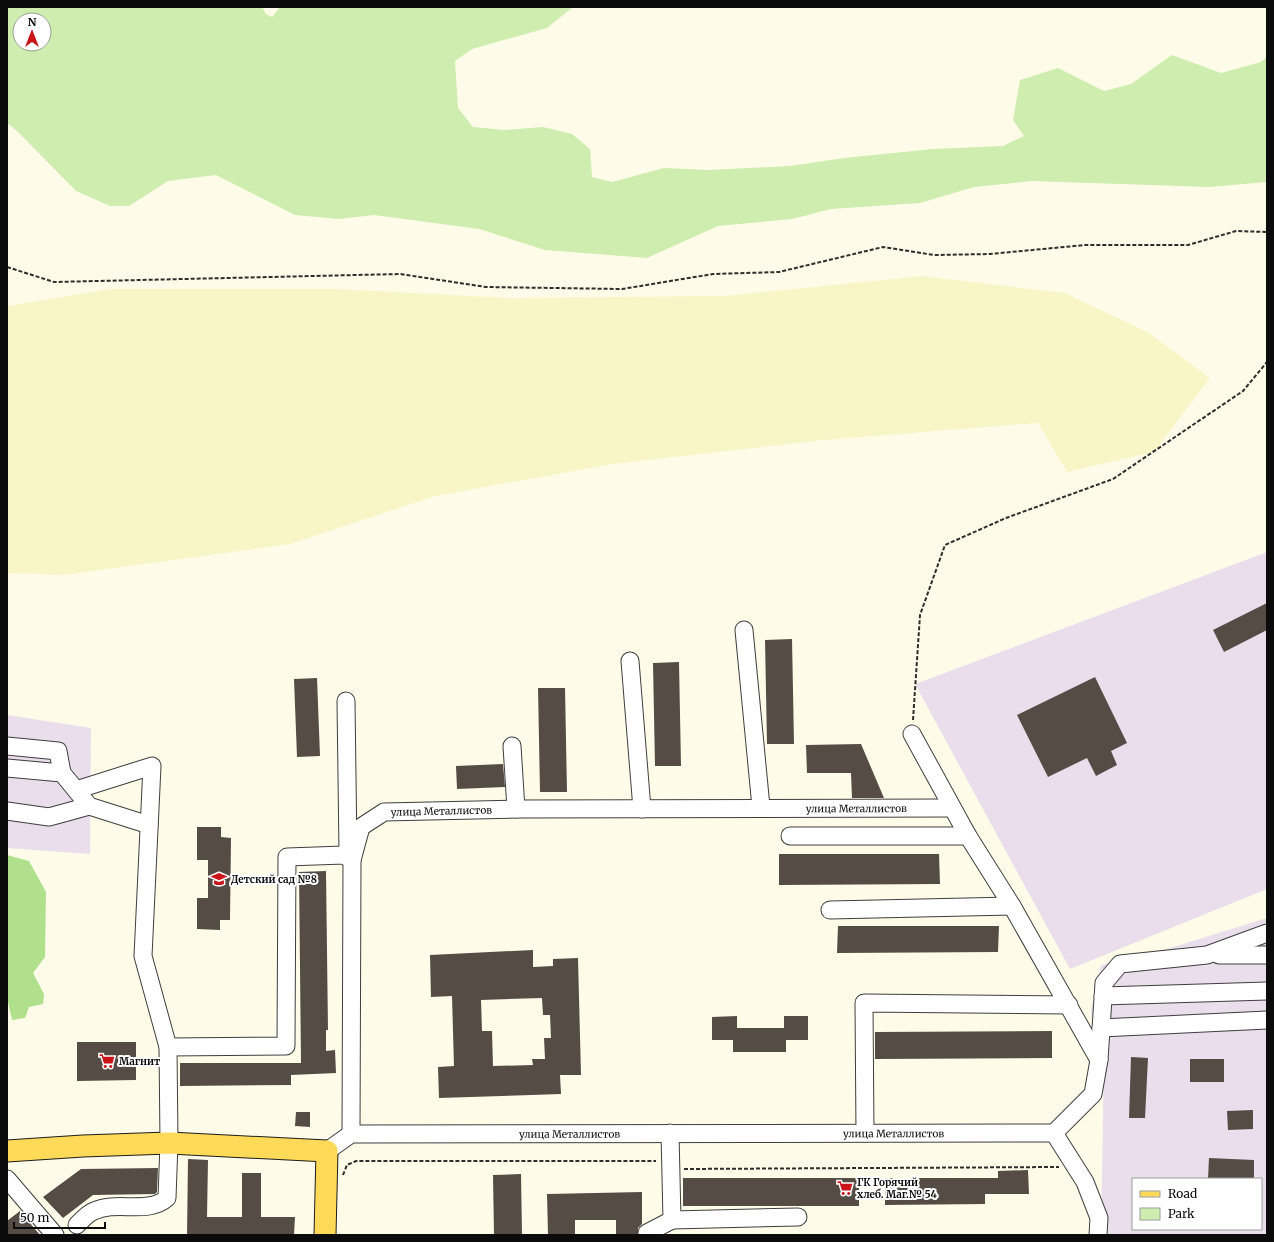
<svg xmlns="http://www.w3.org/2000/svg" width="1274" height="1242" viewBox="0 0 1274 1242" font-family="Merriweather,serif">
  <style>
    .industrial { fill: #eadeec; fill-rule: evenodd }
    .farmland { fill: #f8f5c6 }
    .green { fill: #ceedaf; fill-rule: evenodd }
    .forest { fill: #b0e08c }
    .building { fill: #554c46; fill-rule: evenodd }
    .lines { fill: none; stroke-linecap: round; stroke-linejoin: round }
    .minor-casing { stroke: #3e3e3e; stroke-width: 19 }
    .major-casing { stroke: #1c1c1c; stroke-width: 23 }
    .path { stroke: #2d2d2d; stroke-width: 2; stroke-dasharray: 4 2; stroke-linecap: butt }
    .minor { stroke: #fff; stroke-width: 17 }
    .major { stroke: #ffda59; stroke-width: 21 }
    .labels { text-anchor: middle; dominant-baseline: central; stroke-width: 4; stroke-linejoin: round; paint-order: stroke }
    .street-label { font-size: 10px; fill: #0b0b0b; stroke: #fff }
    .poi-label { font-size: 10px; font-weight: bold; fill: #0b0b0b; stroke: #fff; text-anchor: start }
  </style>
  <rect width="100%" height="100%" fill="#fffbe9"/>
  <!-- industrial -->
  <g class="industrial">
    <path d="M1267,552V889L1070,969L915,684Z"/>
    <path d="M7,715L91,728L90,854L7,848Z"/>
    <path d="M1267,918V1235H1101L1104,1056L1093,1036L1091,1009L1101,965L1170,948ZM1133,1179H1261V1229H1133Z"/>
  </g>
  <!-- farmland -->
  <path class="farmland" d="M922,276L1065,293L1147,332L1210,378L1154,452L1067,472L1038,423L823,440L613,464L435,496L290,544L63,575L7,573V306L111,289H338L510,298L724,296Z"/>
  <!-- green -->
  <path class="green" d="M7,7H262L266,14L272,17L280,7H573L547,28L472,49L455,61L458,108L473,127L504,130L543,127L572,134L590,149L592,177L612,182L664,168L709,170L790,166L844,158L933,149L1003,146L1024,136L1013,120L1020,80L1058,68L1104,91L1131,84L1172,55L1221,73L1261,62L1267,56V182L1209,187L1032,181L974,187L920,203L831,209L792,219L718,226L647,258L545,250L479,229L374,215L339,219L295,215L216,175L168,181L129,206H110L76,191L17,131L7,123ZM20,20H44V44H20Z"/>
  <!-- forest -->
  <path class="forest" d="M7,855L29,861L46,892L45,957L33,973L44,994L43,1004L29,1007L25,1018L12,1020L7,997Z"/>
  <!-- building -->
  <g class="building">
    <path d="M1267,603V630L1224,652L1213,630Z"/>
    <path d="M792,639L794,744H767L765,640Z"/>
    <path d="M679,662L681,766H655L653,663Z"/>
    <path d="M1095,677L1127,743L1111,751L1117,765L1096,776L1087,758L1048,777L1017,715Z"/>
    <path d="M317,678L320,756L297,757L294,679Z"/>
    <path d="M538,688H565L567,792H540Z"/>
    <path d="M861,744L884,798H852L851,773H807L806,745Z"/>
    <path d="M503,764L505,787L457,789L456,766Z"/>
    <path d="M197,827H221V837L231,838L230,920H220V930L197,929V898H208V860H197Z"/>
    <path d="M779,854H939L940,884L779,885Z"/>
    <path d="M326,871L328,1030H326V1051L335,1050L336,1073L291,1075V1085L180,1086V1063H301L299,872Z"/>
    <path d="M838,926H999L998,952L837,953Z"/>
    <path d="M533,950V967L553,966V959L578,958L581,1075H560L561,1094L439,1098L438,1067L454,1066L452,996L431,997L430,955ZM542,998L543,1015H550L551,1038H544L545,1059H532L533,1065L493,1066L492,1031H482L481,1000Z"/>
    <path d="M737,1016V1028H784V1016H808V1040H786V1052H733V1040H712V1017Z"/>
    <path d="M1052,1031V1058L875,1059V1032Z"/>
    <path d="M77,1042H136V1080L77,1081Z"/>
    <path d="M1131,1057L1148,1058L1145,1118H1129Z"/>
    <rect x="1190" y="1059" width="34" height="23"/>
    <path d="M1253,1110V1129L1228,1130L1227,1111Z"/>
    <path d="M296,1112H310V1127L295,1126Z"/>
    <path d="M1209,1158L1254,1160V1179H1208Z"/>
    <path d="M188,1159L208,1160L207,1217H242V1173H261V1217H295L294,1235H187Z"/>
    <path d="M158,1168L157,1192L155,1194L93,1195L63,1218L43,1197L81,1169Z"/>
    <path d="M1028,1170L1029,1194H985V1204L885,1205V1178H998V1171Z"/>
    <path d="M521,1174L522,1235H494L493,1175Z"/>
    <rect x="683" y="1178" width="176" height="28"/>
    <path d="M642,1192V1224L638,1228V1235H616V1220H575V1235H548L547,1194Z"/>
    <path d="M20,1211L40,1235H7V1221Z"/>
  </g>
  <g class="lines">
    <defs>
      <g id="minor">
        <path d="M744,630L761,807"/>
        <path d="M630,661L642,809"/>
        <path d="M346,701L348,852"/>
        <path d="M7,746L58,751L62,773"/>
        <path d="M512,746L516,809"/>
        <path d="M7,768L62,773L89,806L149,825"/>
        <path d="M76,790L152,766L143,956L168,1047L169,1143L167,1198C148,1215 117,1200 94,1211C88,1213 82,1220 77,1225"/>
        <path d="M7,811L49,817L89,806"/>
        <path d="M790,836H968"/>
        <path d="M830,910L1012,906"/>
        <path d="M1219,955H1267"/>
        <path d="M1103,996L1267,991"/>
        <path d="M1101,1028L1267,1020"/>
        <path d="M168,1047L286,1046L287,857L344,855L352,860"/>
        <path d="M1099,1060L1104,983L1120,964L1207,955L1267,933"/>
        <path d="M865,1133L864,1003L1069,1005"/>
        <path d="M1054,1133L1085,1182L1099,1218L1098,1235"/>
        <path id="s1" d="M351,1134L352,860L361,827L384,812L516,809L952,808"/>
        <path id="s2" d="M327,1151L351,1134L1054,1133L1093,1094L1099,1060L1012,906L968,836L912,734"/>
        <path d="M7,1179L55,1235"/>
        <path d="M672,1220L798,1217"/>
        <path d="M647,1233L672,1220L670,1133"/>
      </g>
      <path id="major" d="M7,1151L83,1146L169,1143L327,1151L325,1235"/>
    </defs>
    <!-- minor casing -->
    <use href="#minor" class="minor-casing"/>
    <!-- major casing -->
    <use href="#major" class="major-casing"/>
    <!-- path -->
    <g class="path">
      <path d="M7,267L54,282L400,274L486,287L622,289L713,274L779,272L883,247L934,255L990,254L1085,245H1188L1236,231L1267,232"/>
      <path d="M913,720L920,615L945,545L1006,518L1113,479L1243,391L1267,362"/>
      <path d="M684,1169L1059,1167"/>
      <path d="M343,1175L347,1165L356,1161H656"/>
    </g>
    <!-- minor -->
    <use href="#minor" class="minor"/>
    <!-- major -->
    <use href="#major" class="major"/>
  </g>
  <!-- icons -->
  <defs>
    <symbol id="school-bare" viewBox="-9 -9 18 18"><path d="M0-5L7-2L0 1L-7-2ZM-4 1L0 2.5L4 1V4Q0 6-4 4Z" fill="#c9151a" stroke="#fff" stroke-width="2.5" paint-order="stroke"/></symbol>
    <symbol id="supermarket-bare" viewBox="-9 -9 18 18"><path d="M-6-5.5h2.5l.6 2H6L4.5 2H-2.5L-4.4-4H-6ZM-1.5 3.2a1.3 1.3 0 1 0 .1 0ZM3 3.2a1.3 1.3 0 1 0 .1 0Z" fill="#c9151a" stroke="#fff" stroke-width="2.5" paint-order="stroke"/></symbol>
  </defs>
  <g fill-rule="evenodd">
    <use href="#school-bare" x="208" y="868" width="22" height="22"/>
    <use href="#supermarket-bare" x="96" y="1050" width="22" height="22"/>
    <use href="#supermarket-bare" x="834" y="1177" width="22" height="22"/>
  </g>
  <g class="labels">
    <!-- street labels -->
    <g class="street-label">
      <text stroke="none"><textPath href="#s1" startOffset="808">улица Металлистов</textPath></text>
      <text stroke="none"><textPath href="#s1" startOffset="393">улица Металлистов</textPath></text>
      <text stroke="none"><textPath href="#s2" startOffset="248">улица Металлистов</textPath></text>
      <text stroke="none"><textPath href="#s2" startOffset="572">улица Металлистов</textPath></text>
    </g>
    <!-- poi labels -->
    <g class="poi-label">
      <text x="231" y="879">Детский сад №8</text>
      <text x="119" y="1061">Магнит</text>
      <text x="857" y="1182">ГК Горячий<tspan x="857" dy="12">хлеб. Маг.№ 54</tspan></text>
    </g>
  </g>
  <!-- border -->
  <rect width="1274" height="1242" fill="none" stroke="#0b0b0b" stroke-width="16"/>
  <!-- legend -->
  <rect x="1132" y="1178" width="130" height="52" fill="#ffffff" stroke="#9d9d9d"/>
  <rect x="1140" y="1191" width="20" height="6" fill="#ffda59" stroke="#9d9d9d"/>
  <text x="1168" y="1198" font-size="12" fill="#0b0b0b">Road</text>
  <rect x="1140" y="1208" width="20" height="12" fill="#ceedaf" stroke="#9d9d9d"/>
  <text x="1168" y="1218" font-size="12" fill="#0b0b0b">Park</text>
  <!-- north arrow -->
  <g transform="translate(32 32)"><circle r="19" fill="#ffffff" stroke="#9d9d9d"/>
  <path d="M0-3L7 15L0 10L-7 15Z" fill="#c9151a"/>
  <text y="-6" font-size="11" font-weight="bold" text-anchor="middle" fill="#0b0b0b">N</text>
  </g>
  <!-- scale -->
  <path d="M14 1222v6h91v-6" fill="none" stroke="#0b0b0b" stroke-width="2"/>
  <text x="20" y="1222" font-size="12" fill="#0b0b0b" stroke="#ffffff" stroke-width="3" paint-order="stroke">50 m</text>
</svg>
